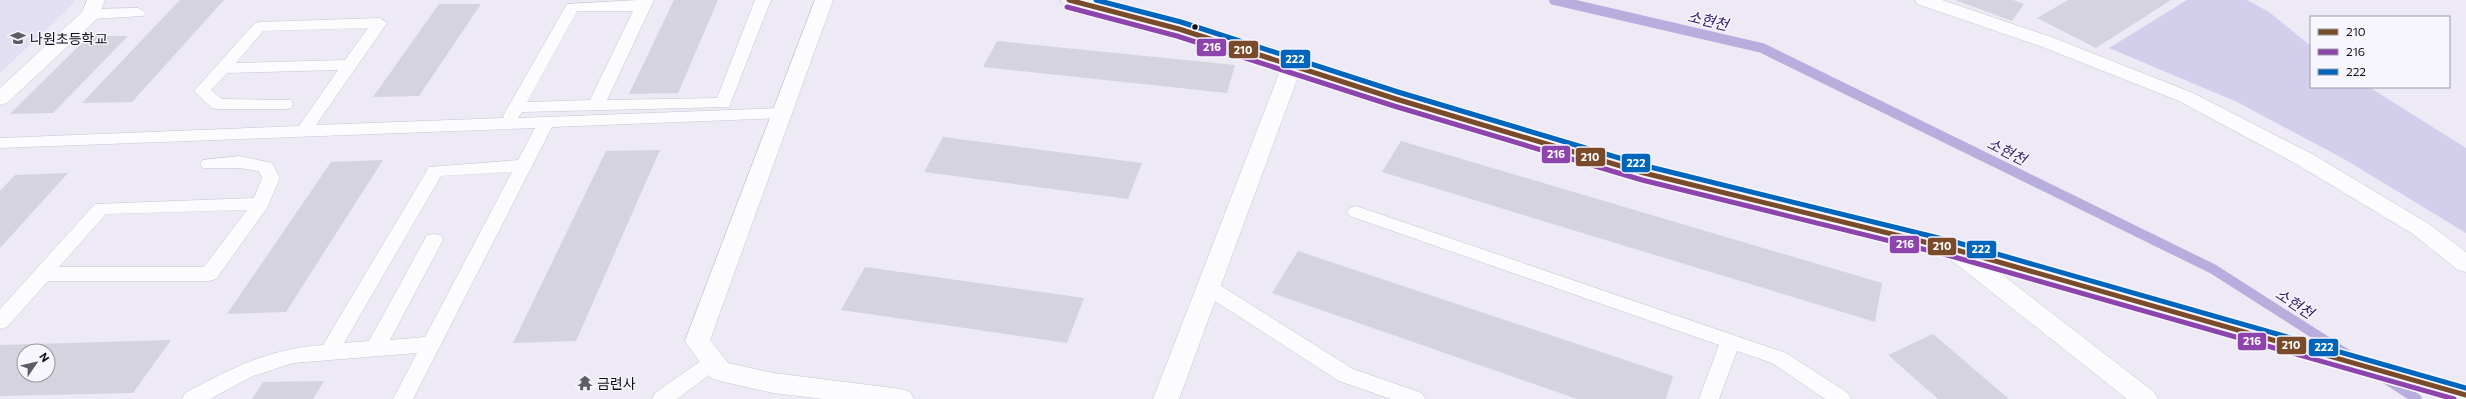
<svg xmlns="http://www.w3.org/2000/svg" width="2466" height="399" viewBox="0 0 2466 399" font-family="Commissioner,'Noto Sans KR',sans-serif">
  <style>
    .built { fill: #e3dff3 }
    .green { fill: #d4ceed }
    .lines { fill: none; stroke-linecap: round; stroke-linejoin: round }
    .stream { stroke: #b8aede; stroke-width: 10 }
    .building { fill: #d5d3dd; fill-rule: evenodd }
    .lane-casing { stroke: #c7c5cf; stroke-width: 1 }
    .street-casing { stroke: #c7c5cf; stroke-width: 1 }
    .secondary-casing { stroke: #c7c5cf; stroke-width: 1 }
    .lane { fill: #fcfcfe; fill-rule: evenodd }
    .street { fill: #fcfcfe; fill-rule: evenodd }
    .secondary { fill: #f3f2f7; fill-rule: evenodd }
    .bus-1-casing { stroke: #f7f5fe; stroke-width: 8 }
    .bus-2-casing { stroke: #f7f5fe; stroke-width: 8 }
    .bus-3-casing { stroke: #f7f5fe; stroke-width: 8 }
    .bus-1 { stroke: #7a4b2a; stroke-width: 5 }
    .bus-2 { stroke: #8e44ad; stroke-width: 5 }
    .bus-3 { stroke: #0065bd; stroke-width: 5 }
    .bus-dot { fill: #121017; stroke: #f7f5fe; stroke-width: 1.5 }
    .labels { text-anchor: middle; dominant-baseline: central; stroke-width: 3; stroke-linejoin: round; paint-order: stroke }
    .poi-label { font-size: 14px; fill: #121017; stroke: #f7f5fe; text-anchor: start }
    .water-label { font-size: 15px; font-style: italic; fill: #351b66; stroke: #f7f5fe }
    .line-badge { stroke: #f7f5fe; stroke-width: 1.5 }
    .badge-label { font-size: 11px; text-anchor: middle; font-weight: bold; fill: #fff }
  </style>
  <rect width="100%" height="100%" fill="#edeaf6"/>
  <!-- built -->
  <path class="built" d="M0,0H74L73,4L0,73Z"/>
  <!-- green -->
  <path class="green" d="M2187,0H2247L2269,12L2311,46V87H2369L2466,148V233L2344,159L2237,102L2109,48Z"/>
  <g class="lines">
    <!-- stream -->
    <g class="stream">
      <path d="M1554,0L1762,48L2213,269L2351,357"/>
      <path d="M2383,377L2417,399"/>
    </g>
  </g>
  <!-- building -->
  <g class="building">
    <path d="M180,0H224L132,102L82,103Z"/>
    <path d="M674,0H718L678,93L629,94Z"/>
    <path d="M1955,0H2013L2024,4L2012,21Z"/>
    <path d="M2068,0H2171L2096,48L2037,18Z"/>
    <path d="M439,4H481L419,96L373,97Z"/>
    <path d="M89,36H128L53,113L10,114Z"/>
    <path d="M997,41L1235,65L1227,93L983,67Z"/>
    <path d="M943,137L1142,163L1128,199L924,172Z"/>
    <path d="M1401,141L1882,283L1875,322L1382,172Z"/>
    <path d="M660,150L576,341L513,343L606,151Z"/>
    <path d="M383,160L286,312L227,314L331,162Z"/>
    <path d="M68,173L0,248V191L15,175Z"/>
    <path d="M1298,251L1673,376L1666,399H1577L1272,293Z"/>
    <path d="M865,267L1084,298L1067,343L841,310Z"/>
    <path d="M1933,334L2009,399H1938L1888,355Z"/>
    <path d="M171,340L133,393L0,396V345ZM24,351H48V375H24Z"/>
    <path d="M324,381L313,399H252L263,382Z"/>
  </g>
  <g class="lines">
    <defs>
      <g id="lane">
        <path d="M638,0H654L607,100L717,98L755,0H771L729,107L522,112L518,118L782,108L788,109L790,113L788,117L782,118L552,127L413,399H393L417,353L293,363L253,376L210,399H182L185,393C232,368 268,349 323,345L429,167L518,160L535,128L0,148V138L299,126L338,70L227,73L211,90L222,99L291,100L293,104L291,108L285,109H218L212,108L194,91L254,24L259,22L379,18L387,23L316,125L504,118L503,116L567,4ZM577,11H633L590,100L527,102ZM368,28L345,60L236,63L263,31ZM512,172L425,337L390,340L443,240L441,235L434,234L427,235L369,341L344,343L441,176Z"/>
        <path d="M138,8L146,13L143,16L91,19L83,14L91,9Z"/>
        <path d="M239,156L272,163L280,178L267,208L216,279L209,281H48L7,327L0,329V309L95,204L254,198L262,178L259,171L239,168H203L200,164L203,160ZM247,210L204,267H59L106,214Z"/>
        <path d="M1356,206L1786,353L1848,393L1851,399H1825L1772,363L1737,351L1719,399H1699L1719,345L1350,216L1347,212L1350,208Z"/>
        <path d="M1208,280L1215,282L1353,369L1422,393L1425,399H1391L1339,381L1201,292L1198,287L1201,282Z"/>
        <path d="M713,354L720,357L723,362L720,367L677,399H652L655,393L706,357Z"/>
      </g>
      <g id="street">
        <path d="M87,0H105L98,18L7,103L0,105V88L82,12Z"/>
        <path d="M815,0H833L710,340L728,363L773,373L901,389L910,392L914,399H823L773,393L720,381L711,378L685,341Z"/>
        <path d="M1915,0H1942L2054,38L2193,93L2314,155L2429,224L2466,252V272L2458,270L2413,234L2298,165L2179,101L2040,46L1917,4Z"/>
        <path d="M1292,60L1299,62L1302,66L1179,399H1153L1282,66L1285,62Z"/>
        <path d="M1953,241L1961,243L2154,392L2158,399H2127L1945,255L1942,249L1945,243Z"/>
      </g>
      <path id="secondary" d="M1060,0H1090L1186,25L1403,95L1648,167L1953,241L2466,385V399H2446L1953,257L1636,178L1389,103L1172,33L1062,4Z"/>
    </defs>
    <!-- lane casing -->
    <use href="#lane" class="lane-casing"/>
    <!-- street casing -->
    <use href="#street" class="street-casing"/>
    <!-- secondary casing -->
    <use href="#secondary" class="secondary-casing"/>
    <!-- lane -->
    <use href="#lane" class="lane"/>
    <!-- street -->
    <use href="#street" class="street"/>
    <!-- secondary -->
    <use href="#secondary" class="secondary"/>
    <defs>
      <path id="bus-1" d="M1069,0L1179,29L1396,99L1644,173L1953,249L2466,395"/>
      <path id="bus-2" d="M1067,7L1177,36L1394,106L1642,180L1951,256L2454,399"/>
      <path id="bus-3" d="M1096,0L1181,22L1398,92L1646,166L1955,242L2466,388"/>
    </defs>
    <!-- bus-1 casing -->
    <use href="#bus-1" class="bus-1-casing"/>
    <!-- bus-2 casing -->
    <use href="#bus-2" class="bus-2-casing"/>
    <!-- bus-3 casing -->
    <use href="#bus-3" class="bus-3-casing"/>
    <!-- bus-1 -->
    <use href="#bus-1" class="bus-1"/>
    <!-- bus-2 -->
    <use href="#bus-2" class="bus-2"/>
    <!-- bus-3 -->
    <use href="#bus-3" class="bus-3"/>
  </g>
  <!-- icons -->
  <defs>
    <symbol id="school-bare" viewBox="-9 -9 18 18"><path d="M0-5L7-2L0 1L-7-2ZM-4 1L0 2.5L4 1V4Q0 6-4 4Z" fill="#5f5c65" stroke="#f7f5fe" stroke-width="2.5" paint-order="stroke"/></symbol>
    <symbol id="temple-bare" viewBox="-9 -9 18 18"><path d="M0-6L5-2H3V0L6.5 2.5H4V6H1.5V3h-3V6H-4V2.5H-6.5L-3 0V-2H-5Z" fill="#5f5c65" stroke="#f7f5fe" stroke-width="2.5" paint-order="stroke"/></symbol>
  </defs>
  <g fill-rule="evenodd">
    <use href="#school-bare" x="7" y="27" width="22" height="22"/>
    <use href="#temple-bare" x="574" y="372" width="22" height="22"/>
  </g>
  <!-- markers -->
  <circle class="bus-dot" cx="1195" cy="27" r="3.5"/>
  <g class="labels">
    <!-- poi labels -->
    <g class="poi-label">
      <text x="30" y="38">나원초등학교</text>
      <text x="597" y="383">금련사</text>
    </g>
    <!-- water labels -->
    <g class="water-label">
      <text transform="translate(1708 20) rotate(13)">소현천</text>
      <text transform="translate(2007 151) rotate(26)">소현천</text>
      <text transform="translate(2295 303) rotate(33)">소현천</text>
    </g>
  </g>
  <g class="line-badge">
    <rect x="1196" y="38" width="31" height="19" rx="4" fill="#8e44ad"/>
    <rect x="1228" y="40" width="31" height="19" rx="4" fill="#7a4b2a"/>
    <rect x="1280" y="49" width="31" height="20" rx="4" fill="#0065bd"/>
    <rect x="1541" y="145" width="30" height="19" rx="4" fill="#8e44ad"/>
    <rect x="1575" y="147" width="31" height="20" rx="4" fill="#7a4b2a"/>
    <rect x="1621" y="153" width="30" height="20" rx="4" fill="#0065bd"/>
    <rect x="1889" y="235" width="31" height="19" rx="4" fill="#8e44ad"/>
    <rect x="1927" y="237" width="30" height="19" rx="4" fill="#7a4b2a"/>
    <rect x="1966" y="240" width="31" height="19" rx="4" fill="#0065bd"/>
    <rect x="2237" y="332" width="30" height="19" rx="4" fill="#8e44ad"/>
    <rect x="2276" y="336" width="31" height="19" rx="4" fill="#7a4b2a"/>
    <rect x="2308" y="338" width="31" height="19" rx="4" fill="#0065bd"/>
  </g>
  <g class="badge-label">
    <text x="1212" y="51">216</text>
    <text x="1243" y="54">210</text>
    <text x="1295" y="63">222</text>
    <text x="1556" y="158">216</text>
    <text x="1590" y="161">210</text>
    <text x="1636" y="167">222</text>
    <text x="1905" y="248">216</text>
    <text x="1942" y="250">210</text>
    <text x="1981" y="253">222</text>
    <text x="2252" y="345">216</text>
    <text x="2291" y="349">210</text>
    <text x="2324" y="351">222</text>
  </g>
  <!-- legend -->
  <rect x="2310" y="16" width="140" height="72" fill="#f7f5fe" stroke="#9b99a2"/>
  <rect x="2318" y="29" width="20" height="6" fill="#7a4b2a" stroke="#9b99a2"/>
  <text x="2346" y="36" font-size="12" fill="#121017">210</text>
  <rect x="2318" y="49" width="20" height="6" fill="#8e44ad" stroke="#9b99a2"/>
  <text x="2346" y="56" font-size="12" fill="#121017">216</text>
  <rect x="2318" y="69" width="20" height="6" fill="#0065bd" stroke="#9b99a2"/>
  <text x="2346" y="76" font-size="12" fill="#121017">222</text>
  <!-- north arrow -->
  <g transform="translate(36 363) rotate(56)"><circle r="19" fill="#f7f5fe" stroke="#9b99a2"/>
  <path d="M0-3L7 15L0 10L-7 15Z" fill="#5f5c65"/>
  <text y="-6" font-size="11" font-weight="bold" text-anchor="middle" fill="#121017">N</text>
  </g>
</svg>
